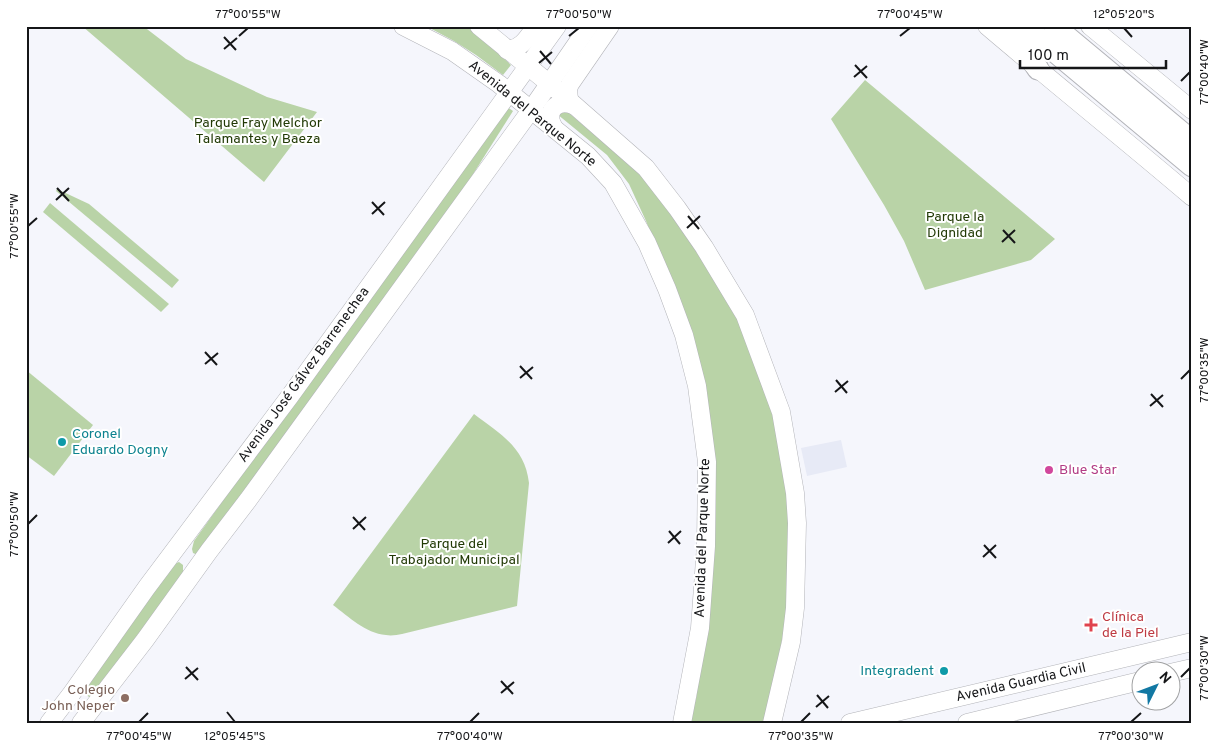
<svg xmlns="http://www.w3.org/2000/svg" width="1218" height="749" viewBox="0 0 1218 749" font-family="Overpass,sans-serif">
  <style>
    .built { fill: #e7eaf6 }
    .green { fill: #b9d3a7 }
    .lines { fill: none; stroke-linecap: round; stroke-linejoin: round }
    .major-casing { stroke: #b3b4b9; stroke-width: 19 }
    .highway-casing { stroke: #b3b4b9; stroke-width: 23 }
    .major { stroke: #fff; stroke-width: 18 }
    .highway { stroke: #fff; stroke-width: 21 }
    .ticks { fill: none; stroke: #151618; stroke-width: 2 }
    .culture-dot { fill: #0f9aa8; stroke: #fff; stroke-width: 2 }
    .hotel-dot { fill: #d1479c; stroke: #fff; stroke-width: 2 }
    .health-dot { fill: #e0444e; stroke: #fff; stroke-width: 2 }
    .education-dot { fill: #8d6e63; stroke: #fff; stroke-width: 2 }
    .labels { text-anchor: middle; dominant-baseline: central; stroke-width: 4; stroke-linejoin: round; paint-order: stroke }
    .street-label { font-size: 14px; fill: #151618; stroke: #fff }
    .park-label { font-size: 14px; fill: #213905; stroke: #fff }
    .culture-label { font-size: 14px; fill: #0d838f; stroke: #fff; text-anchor: start }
    .hotel-label { font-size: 14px; fill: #b23c85; stroke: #fff; text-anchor: start }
    .health-label { font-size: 14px; fill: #be3a42; stroke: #fff; text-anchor: start }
    .education-label { font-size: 14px; fill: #785e54; stroke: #fff; text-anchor: end }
    .neatline { fill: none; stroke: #151618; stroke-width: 2 }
    .ticks-label { font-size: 12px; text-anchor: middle; fill: #151618 }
  </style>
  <rect width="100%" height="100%" fill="#f5f6fc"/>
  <!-- built -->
  <path class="built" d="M841,440L847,467L807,476L801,448Z"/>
  <!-- green -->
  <g class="green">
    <path d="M82,26H143L186,59L267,97L317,112L264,182Z"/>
    <path d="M426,26H468L511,65L503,75L476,55L454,41Z"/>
    <path d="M865,80L1055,239L1031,260L925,290L904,241L884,205L831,119Z"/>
    <path d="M506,106L513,111L470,179L198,555L193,553L192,549L194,541Z"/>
    <path d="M562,107L649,181L681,222L738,318L781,435L790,507L787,614L766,723H689L696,699L702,651L713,484L678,301L646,221L629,184L607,155L557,114Z"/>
    <path d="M57,189L89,204L179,280L172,288L56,191Z"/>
    <path d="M50,203L169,304L161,312L43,212Z"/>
    <path d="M26,370L93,425L54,476L26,455Z"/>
    <path d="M474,414C500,434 525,447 529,483L517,606L402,634C397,635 391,636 386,635C365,633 349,617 333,605Z"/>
    <path d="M179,562L183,565V574L91,698L84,694L83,688L165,568Z"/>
  </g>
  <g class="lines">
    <defs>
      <g id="major">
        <path d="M403,26L452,51L499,84L588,156L613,183L647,243L667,289L684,335L697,386L707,462L706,546L700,628L682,723"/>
        <path d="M479,26L557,90L646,168L677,208L704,247L745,315L781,412L795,493L797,523L795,608L791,642L772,723"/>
        <path d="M987,26C1055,84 1124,139 1192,197"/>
        <path d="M1090,26L1192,110"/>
        <path d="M507,50C522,49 528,37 536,26"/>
        <path d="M569,100L568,89L570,84L610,26"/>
        <path d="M554,128C544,112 556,99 573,105"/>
        <path d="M1170,673L1192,668"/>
        <path d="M49,723L72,693L147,587L290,396L557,26"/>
        <path d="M81,723L145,640L209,551L248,500L531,110L589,26"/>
        <path d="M850,723L1192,642"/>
        <path d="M967,723L1140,681"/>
      </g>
      <g id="highway">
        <path d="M1006,26L1032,47"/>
        <path d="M1024,26L1192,166"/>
        <path d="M1054,26L1192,141"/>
        <path d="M1018,39L1038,69"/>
      </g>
    </defs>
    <!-- major casing -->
    <use href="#major" class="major-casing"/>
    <!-- highway casing -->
    <use href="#highway" class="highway-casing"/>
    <!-- major -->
    <use href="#major" class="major"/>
    <!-- highway -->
    <use href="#highway" class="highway"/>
  </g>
  <!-- ticks -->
  <path class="ticks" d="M1124,28L1132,37M239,36L248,28M569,36L579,28M900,36L910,28M224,37L236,50M224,49L237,38M540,51L551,64M539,63L552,52M855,65L867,78M854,77L867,66M1181,81L1190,72M57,188L69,201M56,200L69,188M372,202L384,215M372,214L385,202M688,216L699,229M28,226L37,218M687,228L700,216M1003,230L1015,243M1002,242L1015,230M205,352L217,365M205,364L218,353M520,366L532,379M520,378L533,367M1181,379L1190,370M836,380L847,393M835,392L848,381M1151,394L1163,407M1150,406L1163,395M353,517L365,530M28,524L37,515M353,529L366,517M669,531L680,544M668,543L681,531M984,545L996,558M983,557L996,545M186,667L198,680M1181,677L1190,668M185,679L198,668M501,681L513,694M501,693L514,682M817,695L828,708M816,707L829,696M227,712L235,722M139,722L148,713M470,722L479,713M801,722L810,713M1131,722L1141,713"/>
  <!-- markers -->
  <g class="culture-dot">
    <circle cx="62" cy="442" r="5"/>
    <circle cx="944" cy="671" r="5"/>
  </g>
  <circle class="hotel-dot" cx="1049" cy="470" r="5"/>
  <path class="health-dot" d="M1088.5 617.5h5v5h5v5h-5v5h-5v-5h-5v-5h5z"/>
  <circle class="education-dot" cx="125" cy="698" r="5"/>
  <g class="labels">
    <!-- street labels -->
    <g class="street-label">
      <text transform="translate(532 114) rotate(39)">Avenida del Parque Norte</text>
      <text transform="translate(304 375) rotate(-54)">Avenida José Gálvez Barrenechea</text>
      <text transform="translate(703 538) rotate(-88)">Avenida del Parque Norte</text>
      <text transform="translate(1021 683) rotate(-13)">Avenida Guardia Civil</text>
    </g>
    <!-- park labels -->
    <g class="park-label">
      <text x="258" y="123">Parque Fray Melchor<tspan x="258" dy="16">Talamantes y Baeza</tspan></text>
      <text x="955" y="217">Parque la<tspan x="955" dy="16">Dignidad</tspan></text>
      <text x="454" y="544">Parque del<tspan x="454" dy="16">Trabajador Municipal</tspan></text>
    </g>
    <!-- culture labels -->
    <g class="culture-label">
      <text x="72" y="434">Coronel<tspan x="72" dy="16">Eduardo Dogny</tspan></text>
      <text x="934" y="671" text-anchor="end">Integradent</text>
    </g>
    <!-- hotel labels -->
    <g class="hotel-label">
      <text x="1059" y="470">Blue Star</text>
    </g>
    <!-- health labels -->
    <g class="health-label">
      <text x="1102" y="617">Clínica<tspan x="1102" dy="16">de la Piel</tspan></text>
    </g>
    <!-- education labels -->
    <g class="education-label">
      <text x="115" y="690">Colegio<tspan x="115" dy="16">John Neper</tspan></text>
    </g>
  </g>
  <!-- border -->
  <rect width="1218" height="749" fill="none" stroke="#ffffff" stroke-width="55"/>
  <!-- north arrow -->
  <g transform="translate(1156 686) rotate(48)"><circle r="24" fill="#ffffff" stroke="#a1a2a3"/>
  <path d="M0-4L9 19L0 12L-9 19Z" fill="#1278a3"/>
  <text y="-8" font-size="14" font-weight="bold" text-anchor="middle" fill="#151618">N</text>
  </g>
  <!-- scale -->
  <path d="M1020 60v8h146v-8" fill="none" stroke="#151618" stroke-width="2.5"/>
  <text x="1028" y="60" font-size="15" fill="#151618" stroke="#ffffff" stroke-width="4" paint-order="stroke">100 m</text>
  <rect x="28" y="28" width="1162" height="694" class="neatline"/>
  <g class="ticks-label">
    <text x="248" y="18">77°00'55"W</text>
    <text x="579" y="18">77°00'50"W</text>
    <text x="910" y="18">77°00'45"W</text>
    <text x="1124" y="18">12°05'20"S</text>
    <text transform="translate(1204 72) rotate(-90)" y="4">77°00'40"W</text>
    <text transform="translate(14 226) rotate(-90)" y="4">77°00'55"W</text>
    <text transform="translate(1204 370) rotate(-90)" y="4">77°00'35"W</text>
    <text transform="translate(14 524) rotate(-90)" y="4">77°00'50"W</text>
    <text transform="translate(1204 668) rotate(-90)" y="4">77°00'30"W</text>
    <text x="139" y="740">77°00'45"W</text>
    <text x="235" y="740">12°05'45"S</text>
    <text x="470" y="740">77°00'40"W</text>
    <text x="801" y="740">77°00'35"W</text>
    <text x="1131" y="740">77°00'30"W</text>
  </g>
</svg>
